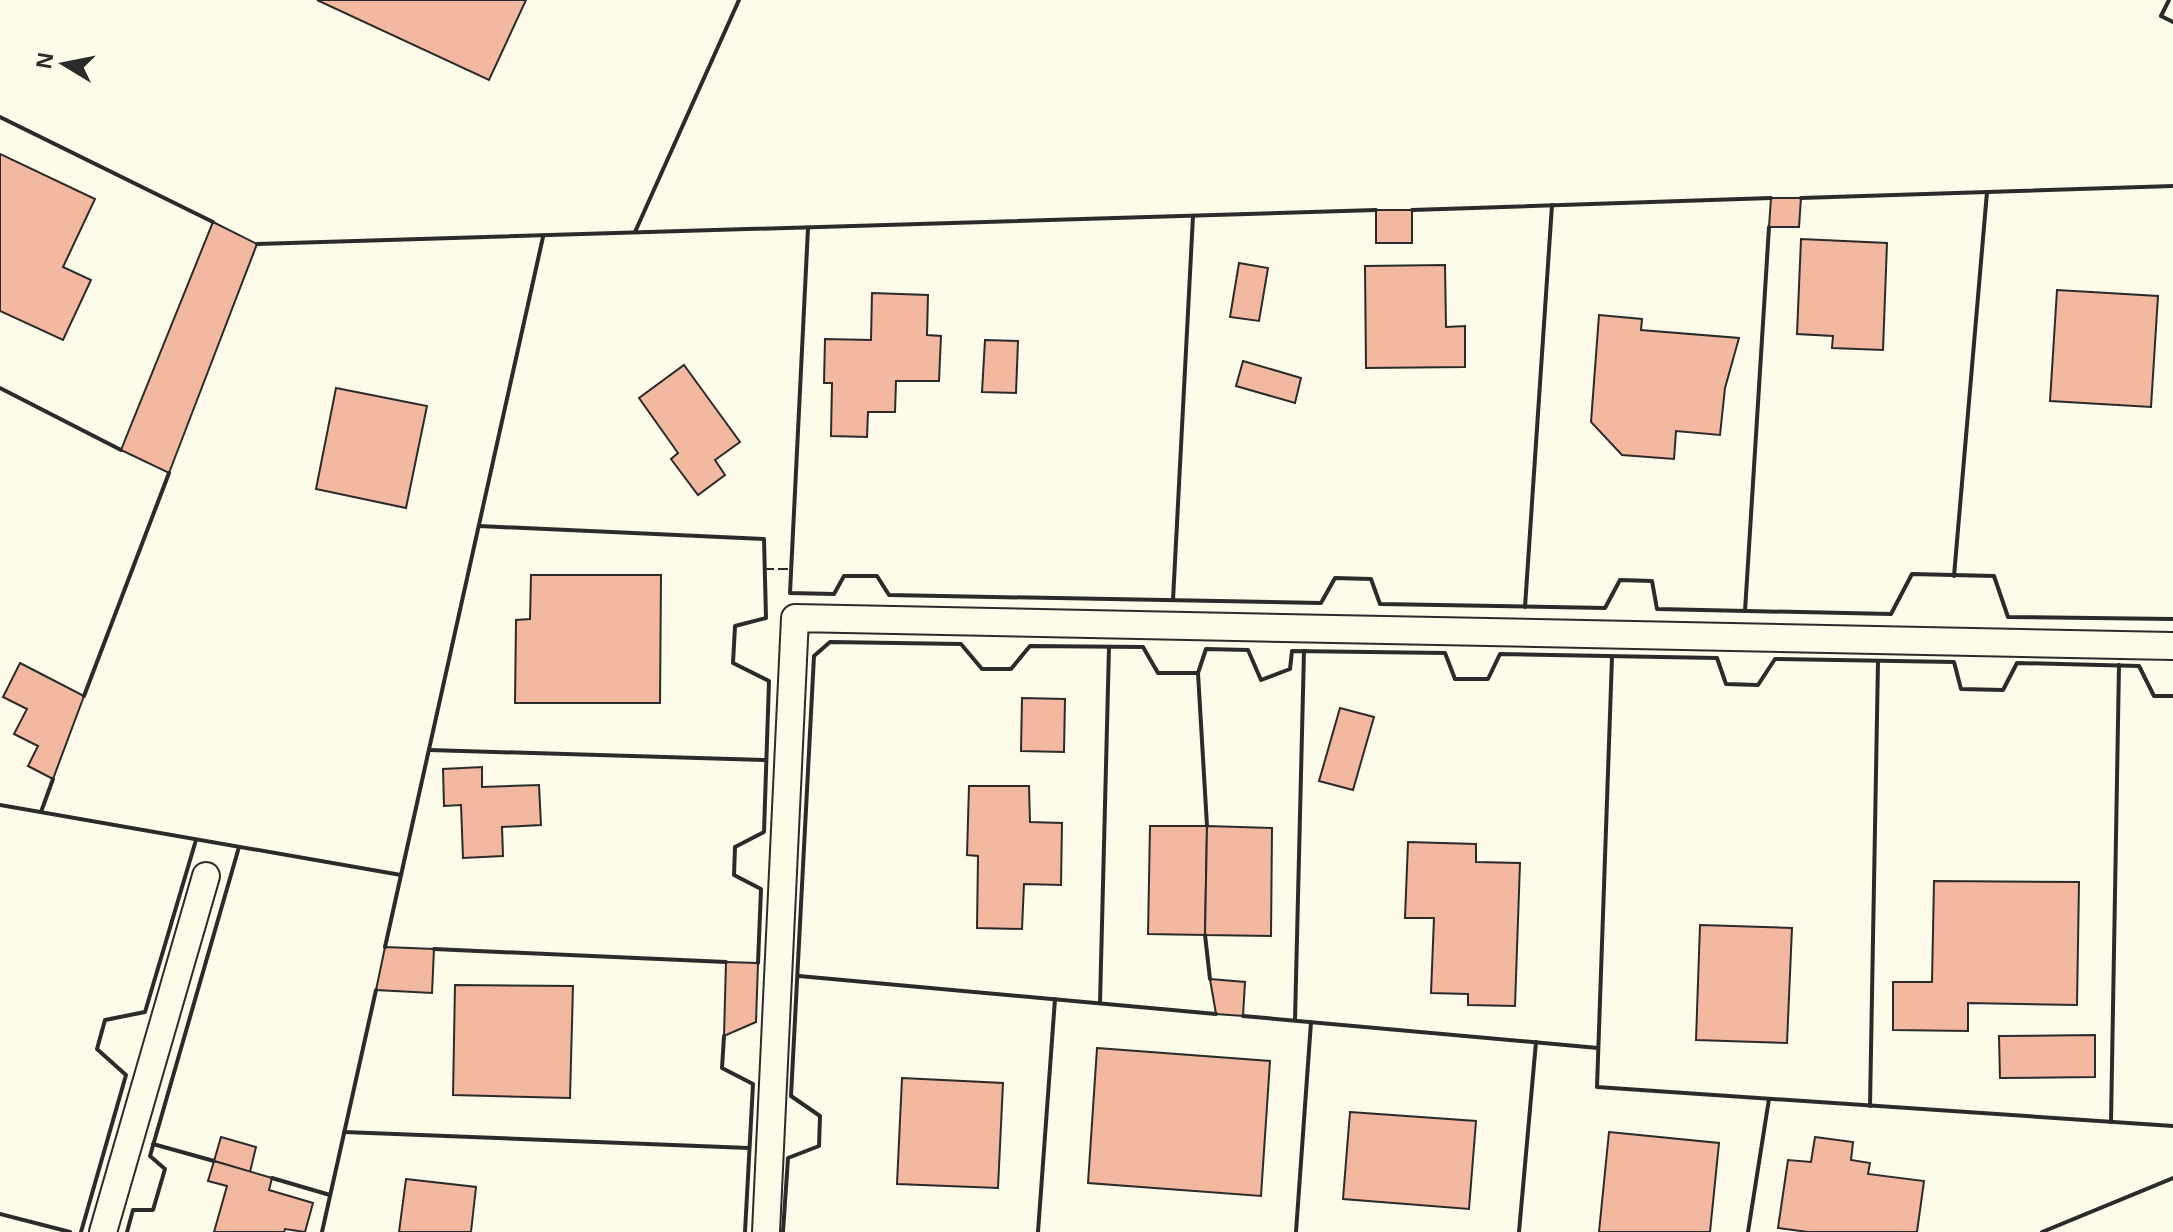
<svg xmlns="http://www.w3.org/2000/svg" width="2173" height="1232" viewBox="0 0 2173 1232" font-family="Arial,sans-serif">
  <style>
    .building { fill: #f2b8a0; stroke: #2b2b2b; stroke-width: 2 }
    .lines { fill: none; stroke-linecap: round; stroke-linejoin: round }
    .lane-casing { stroke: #2b2b2b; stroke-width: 30 }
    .lane { stroke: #fdfbea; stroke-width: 26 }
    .fence { stroke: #2b2b2b; stroke-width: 2; stroke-dasharray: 10 4; stroke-linecap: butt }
    .wall { stroke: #2b2b2b; stroke-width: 4 }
  </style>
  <rect width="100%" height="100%" fill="#fdfbea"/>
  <!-- building -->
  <g class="building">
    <path d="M317,0H526L489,80Z"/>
    <path d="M0,154L95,199L63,267L91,280L63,340L0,311Z"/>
    <path d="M1771,198H1801L1799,227H1769Z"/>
    <rect x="1376" y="210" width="36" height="33"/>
    <path d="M213,222L257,244L169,473L121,450Z"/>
    <path d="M1801,239L1887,243L1883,350L1832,348L1833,336L1797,334Z"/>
    <path d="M1239,263L1268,268L1259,321L1230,317Z"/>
    <path d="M1445,265L1446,327L1465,326V367L1366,368L1365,266Z"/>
    <path d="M2057,290L2158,296L2151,407L2050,401Z"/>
    <path d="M872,293L928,295L927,335L941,336L939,381H896L895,412H868L867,437L831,436L832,383H824L825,339L871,340Z"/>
    <path d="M1599,315L1642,319L1641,330L1739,338L1725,388L1720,435L1676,431L1674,459L1622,455L1591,422Z"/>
    <path d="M985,340L1018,341L1016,393L982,392Z"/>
    <path d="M1243,361L1301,378L1295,403L1236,386Z"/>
    <path d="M684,365L740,442L715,460L725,475L698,495L671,459L678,453L639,398Z"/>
    <path d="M336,388L427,406L406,508L316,489Z"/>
    <path d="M531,575H661L660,703H515L516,620L530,619Z"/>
    <path d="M20,663L84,696L53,779L28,766L38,746L14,734L27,709L3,697Z"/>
    <path d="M1022,698L1065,699L1064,752L1021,751Z"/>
    <path d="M1340,708L1374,717L1353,790L1319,781Z"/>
    <path d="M482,767V787L539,785L541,825L502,827L503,856L463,858L461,805L444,806L443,769Z"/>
    <path d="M969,786H1029L1030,822L1062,823L1061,885L1024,884L1022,929L977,928L978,856L967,855Z"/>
    <path d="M1150,826H1207L1205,935L1148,934Z"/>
    <path d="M1207,826L1272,828L1271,936L1205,935Z"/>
    <path d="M1408,842L1476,844V862L1520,863L1515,1006L1468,1005V994L1431,993L1434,918H1405Z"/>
    <path d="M1934,881L2079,882L2077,1005L1968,1003V1031L1893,1030V982H1932Z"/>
    <path d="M1700,925L1792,928L1787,1043L1696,1040Z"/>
    <path d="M385,947L434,949L432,993L376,990Z"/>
    <path d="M726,962L758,963L756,1022L724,1036Z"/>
    <path d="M1210,979L1245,982L1243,1016L1216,1014Z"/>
    <path d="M455,985L573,986L570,1098L453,1095Z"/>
    <path d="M2095,1035V1077L2000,1078L1999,1036Z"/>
    <path d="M1097,1048L1270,1061L1261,1196L1088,1183Z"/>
    <path d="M902,1078L1003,1083L998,1188L897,1184Z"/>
    <path d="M1350,1112L1476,1121L1469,1209L1343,1199Z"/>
    <path d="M1609,1132L1719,1143L1710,1232H1599Z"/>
    <path d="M221,1137L256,1147L250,1172L214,1161Z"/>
    <path d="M1815,1137L1853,1142L1851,1160L1870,1163L1868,1174L1924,1181L1917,1232H1808L1778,1228L1788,1160L1811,1162Z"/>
    <path d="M214,1161L272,1178L269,1190L313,1203L305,1232L285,1229L284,1232H214L227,1186L208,1181Z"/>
    <path d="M406,1179L476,1187L471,1232H399Z"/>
  </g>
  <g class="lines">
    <defs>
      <g id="lane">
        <path d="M103,1232L206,876"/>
        <path d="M766,1232L795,618L2172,646"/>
      </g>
    </defs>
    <!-- lane casing -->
    <use href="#lane" class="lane-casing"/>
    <!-- lane -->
    <use href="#lane" class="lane"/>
    <!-- fence -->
    <path class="fence" d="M764,569H791"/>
    <!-- wall -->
    <g class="wall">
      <path d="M2169,0L2161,16L2173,22"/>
      <path d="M0,117L213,222"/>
      <path d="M1801,198L2173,186"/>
      <path d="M1412,210L1771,198"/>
      <path d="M808,228L790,593L834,594L844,576H877L889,595L1321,603L1335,578L1371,579L1380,604L1605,608L1620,580L1652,581L1657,609L1891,614L1912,574L1994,576L2008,617L2173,619"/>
      <path d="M635,232L739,0"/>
      <path d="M257,244L1376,210"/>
      <path d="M0,388L121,450"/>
      <path d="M479,526L764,539L766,618L735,626L733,663L769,681L764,832L735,847L734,875L761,889L758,963"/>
      <path d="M1954,576L1987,192"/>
      <path d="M1173,600L1193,216"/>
      <path d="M1525,607L1552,205"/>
      <path d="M1745,611L1769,227"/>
      <path d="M1612,657L1597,1087L2173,1126"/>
      <path d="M1198,673L1207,826"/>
      <path d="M84,696L169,473"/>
      <path d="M429,750L766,760"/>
      <path d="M0,805L401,875"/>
      <path d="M41,812L53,779"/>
      <path d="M1205,935L1210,979"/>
      <path d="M385,947L543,237"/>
      <path d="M434,949L726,962"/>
      <path d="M799,976L1216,1014"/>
      <path d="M1100,1003L1109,647"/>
      <path d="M1243,1016L1598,1048"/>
      <path d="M1295,1020L1304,651"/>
      <path d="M724,1036L722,1068L753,1084L745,1232"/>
      <path d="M1870,1106L1878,661"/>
      <path d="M2111,1122L2119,665"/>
      <path d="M344,1132L749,1148"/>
      <path d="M153,1144L214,1161"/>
      <path d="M272,1178L330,1195"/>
      <path d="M0,1214L70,1232"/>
      <path d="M81,1232L126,1075L97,1049L105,1020L145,1012L196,840"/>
      <path d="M127,1232L133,1210H153L165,1169L150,1156L239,847"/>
      <path d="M322,1232L376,990"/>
      <path d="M783,1232L788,1158L819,1146L820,1116L791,1096L814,656L830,642L961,644L982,669H1011L1030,646L1143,647L1158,673H1198L1206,649L1248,650L1261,680L1290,669L1292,651L1445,653L1455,679H1488L1500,654L1717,658L1726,684L1758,685L1775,659L1954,662L1961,689L2003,690L2017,663L2139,666L2154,696H2173"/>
      <path d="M1038,1232L1055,999"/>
      <path d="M1296,1232L1311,1022"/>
      <path d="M1519,1232L1536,1042"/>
      <path d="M1748,1232L1769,1099"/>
      <path d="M2042,1232L2173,1178"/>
    </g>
  </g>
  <!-- north arrow -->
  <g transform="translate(64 64) rotate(280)" stroke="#fdfbea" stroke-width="6" paint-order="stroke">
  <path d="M0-6L14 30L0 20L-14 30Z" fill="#2b2b2b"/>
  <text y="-12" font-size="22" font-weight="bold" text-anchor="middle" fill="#2b2b2b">N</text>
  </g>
</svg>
